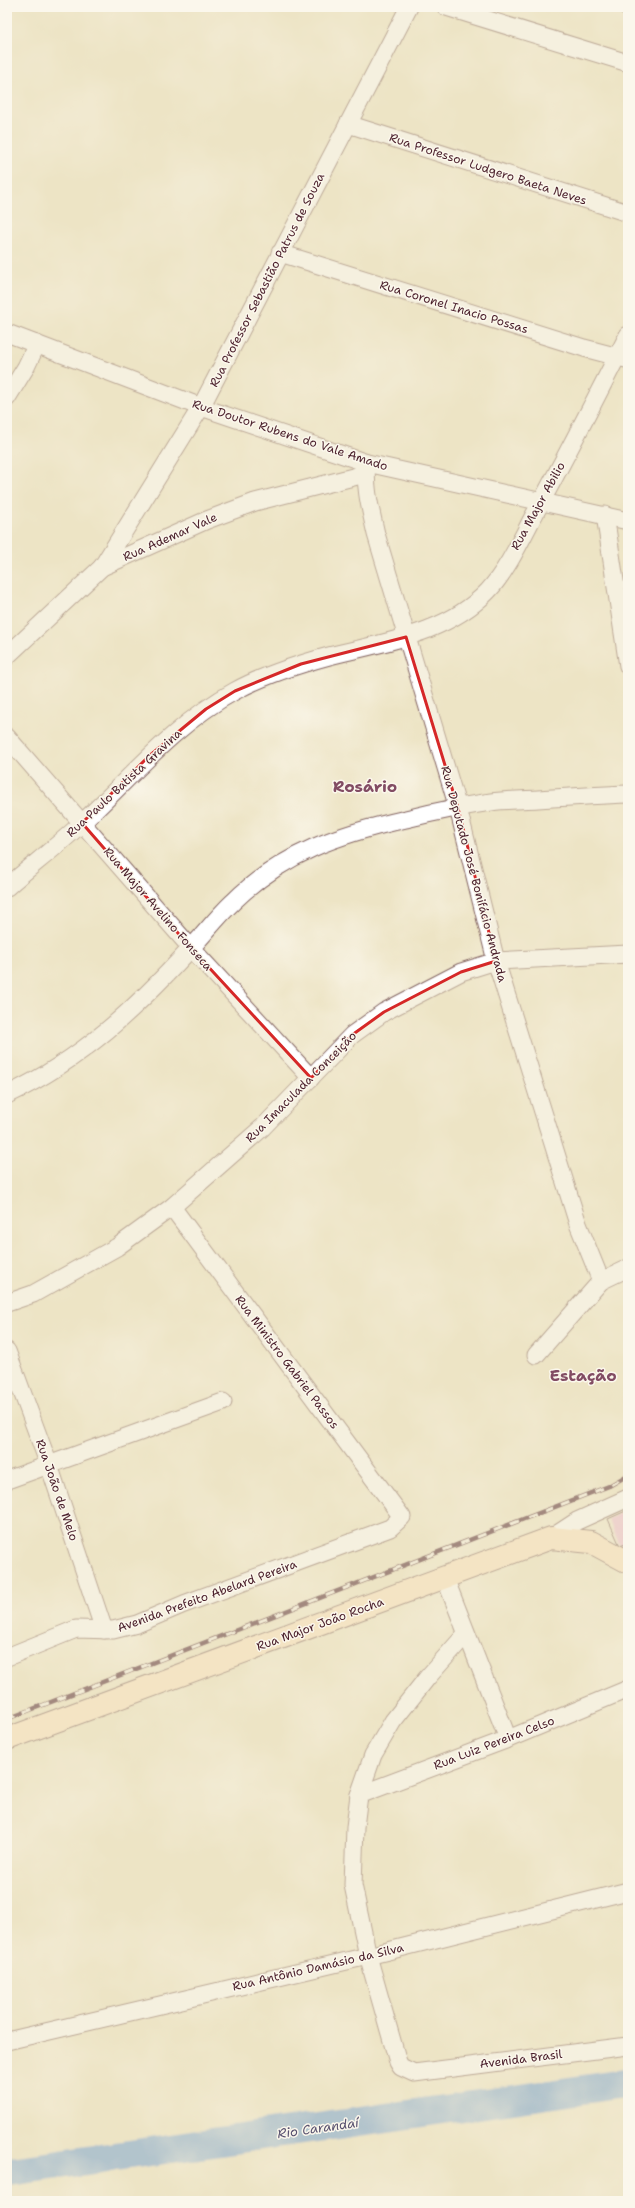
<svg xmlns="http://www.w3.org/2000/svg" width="635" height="2208" viewBox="0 0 635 2208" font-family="'Shantell Sans',sans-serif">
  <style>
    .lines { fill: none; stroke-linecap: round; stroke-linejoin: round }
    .river { stroke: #6c9dd6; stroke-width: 29 }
    .building { fill: #e9a0cc }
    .street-casing { stroke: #836461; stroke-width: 19 }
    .secondary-casing { stroke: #836461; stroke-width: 24 }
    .street { stroke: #fff; stroke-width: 17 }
    .secondary { stroke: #fde5c4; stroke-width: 22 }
    .rail-casing { stroke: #4a1f2b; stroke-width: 4.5 }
    .rail { stroke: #fbf7ec; stroke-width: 3; stroke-dasharray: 9; stroke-linecap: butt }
    .marked { fill: none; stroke: #d62828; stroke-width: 3; stroke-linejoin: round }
    .labels { text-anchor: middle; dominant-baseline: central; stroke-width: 3; stroke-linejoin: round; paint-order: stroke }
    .street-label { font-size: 12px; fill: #4a1f2b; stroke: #fbf7ec }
    .water-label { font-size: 13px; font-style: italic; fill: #58516f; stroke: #fbf7ec }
    .district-label { font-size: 16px; font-weight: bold; fill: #824c63; stroke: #fbf7ec }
  </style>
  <rect width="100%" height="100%" fill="#fbf7ec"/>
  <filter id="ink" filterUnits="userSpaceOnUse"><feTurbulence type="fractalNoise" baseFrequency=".025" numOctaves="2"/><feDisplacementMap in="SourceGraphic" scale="8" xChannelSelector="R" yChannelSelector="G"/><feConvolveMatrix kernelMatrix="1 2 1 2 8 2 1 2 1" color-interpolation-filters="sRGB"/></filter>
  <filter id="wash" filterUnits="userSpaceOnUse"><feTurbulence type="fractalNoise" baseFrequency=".012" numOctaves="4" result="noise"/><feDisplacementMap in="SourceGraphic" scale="16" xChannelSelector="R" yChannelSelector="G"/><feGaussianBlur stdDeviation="0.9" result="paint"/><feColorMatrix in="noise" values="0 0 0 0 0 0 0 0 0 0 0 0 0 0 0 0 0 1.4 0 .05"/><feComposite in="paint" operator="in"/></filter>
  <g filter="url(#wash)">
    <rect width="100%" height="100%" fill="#ede4c5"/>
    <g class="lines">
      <!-- river -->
      <path class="river" d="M7,2172L628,2083"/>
    </g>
    <g id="blocks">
      <!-- building -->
      <path class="building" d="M628,1510V1543L620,1546L608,1519Z"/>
    </g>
  </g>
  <g filter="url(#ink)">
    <use href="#blocks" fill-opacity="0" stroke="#836461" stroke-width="1"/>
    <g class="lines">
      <defs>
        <g id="street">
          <path d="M446,7L628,63"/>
          <path d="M627,7L628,8"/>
          <path d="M348,124L628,213"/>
          <path d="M280,253L584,348L626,359"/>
          <path d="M7,333L201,407L367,463L628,521"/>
          <path d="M7,398L26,367L37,344"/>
          <path d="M367,463C364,487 371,511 376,534L458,808L496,961L578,1224L601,1281"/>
          <path d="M605,515L628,666"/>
          <path d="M102,567L201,407L409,7"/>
          <path d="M7,656L102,567L207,520L255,502L365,474"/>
          <path d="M7,737L191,948L311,1078"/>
          <path d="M7,887C32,865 59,845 83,822C131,777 176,723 235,691C264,675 296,665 329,656C384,642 447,634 488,591C506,572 521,540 533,517C566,457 597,396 628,335"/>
          <path d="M7,1095C83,1059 136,1008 192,947C206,932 218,916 233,902C283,853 339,834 406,819C434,812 462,806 491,802C506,800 522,800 538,799C568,797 598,795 628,794"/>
          <path d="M7,1303L33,1294L117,1247L172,1207L263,1127L352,1035L384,1012L461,972L496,961L628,954"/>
          <path d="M7,1351L49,1465L104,1630"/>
          <path d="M536,1355L601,1281L628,1268"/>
          <path d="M7,1480L223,1402"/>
          <path d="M551,1538L577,1521L628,1498"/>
          <path d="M445,1578L508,1739"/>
          <path d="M466,1634L427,1678L393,1721L373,1755L359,1795L355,1827L353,1885L368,1956L398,2062L401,2067L414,2073L628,2046"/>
          <path d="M7,1657L76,1629L113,1630L137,1624L184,1604L390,1528L402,1517L172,1207"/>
          <path d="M359,1795L508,1739L628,1689"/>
          <path d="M7,2041L368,1956L628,1891"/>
        </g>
        <path id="secondary" d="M7,1739L551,1538L591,1542L628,1562"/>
      </defs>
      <!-- street casing -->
      <use href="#street" class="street-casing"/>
      <!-- secondary casing -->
      <use href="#secondary" class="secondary-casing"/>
      <!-- street -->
      <use href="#street" class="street"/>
      <!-- secondary -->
      <use href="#secondary" class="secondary"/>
      <defs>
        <path id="rail" d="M7,1719L609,1486L628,1475"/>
      </defs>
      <!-- rail casing -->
      <use href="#rail" class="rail-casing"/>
      <!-- rail -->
      <use href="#rail" class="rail"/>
    </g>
  </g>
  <!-- marked area -->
  <path d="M0 0H635V2208H0ZM406,637L458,808L496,961L461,972L384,1012L352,1035L311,1078L191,948L82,823L149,756L206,709L235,691L301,664Z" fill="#ede4c5" fill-opacity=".55" fill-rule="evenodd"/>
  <path class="marked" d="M406,637L458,808L496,961L461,972L384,1012L352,1035L311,1078L191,948L82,823L149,756L206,709L235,691L301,664Z"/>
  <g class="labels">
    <!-- street labels -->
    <g class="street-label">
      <text transform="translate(488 169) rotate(18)">Rua Professor Ludgero Baeta Neves</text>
      <text transform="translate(267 280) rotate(-63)">Rua Professor Sebastião Patrus de Souza</text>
      <text transform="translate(454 307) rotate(17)">Rua Coronel Inacio Possas</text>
      <text transform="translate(290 435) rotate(18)">Rua Doutor Rubens do Vale Amado</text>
      <text transform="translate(538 506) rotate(-61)">Rua Major Abilio</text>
      <text transform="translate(170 537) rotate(-24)">Rua Ademar Vale</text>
      <text transform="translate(124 783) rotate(-43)">Rua Paulo Batista Gravina</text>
      <text transform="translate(474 874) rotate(75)">Rua Deputado José Bonifácio Andrada</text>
      <text transform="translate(158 909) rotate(49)">Rua Major Avelino Fonseca</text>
      <text transform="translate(301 1087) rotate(-45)">Rua Imaculada Conceição</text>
      <text transform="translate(287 1362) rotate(53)">Rua Ministro Gabriel Passos</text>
      <text transform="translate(57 1490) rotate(71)">Rua João de Melo</text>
      <text transform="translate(207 1596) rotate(-20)">Avenida Prefeito Abelard Pereira</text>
      <text transform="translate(320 1624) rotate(-20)">Rua Major João Rocha</text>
      <text transform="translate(494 1743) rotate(-21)">Rua Luiz Pereira Celso</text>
      <text transform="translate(318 1967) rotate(-13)">Rua Antônio Damásio da Silva</text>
      <text transform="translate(521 2059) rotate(-7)">Avenida Brasil</text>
    </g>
    <!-- water labels -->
    <g class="water-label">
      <text transform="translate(318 2128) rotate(-8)">Rio Carandaí</text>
    </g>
    <!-- district labels -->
    <g class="district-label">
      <text x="365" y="786">Rosário</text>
      <text x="583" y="1375">Estação</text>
    </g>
  </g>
  <!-- margin -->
  <rect width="635" height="2208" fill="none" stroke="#fbf7ec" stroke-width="24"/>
</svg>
